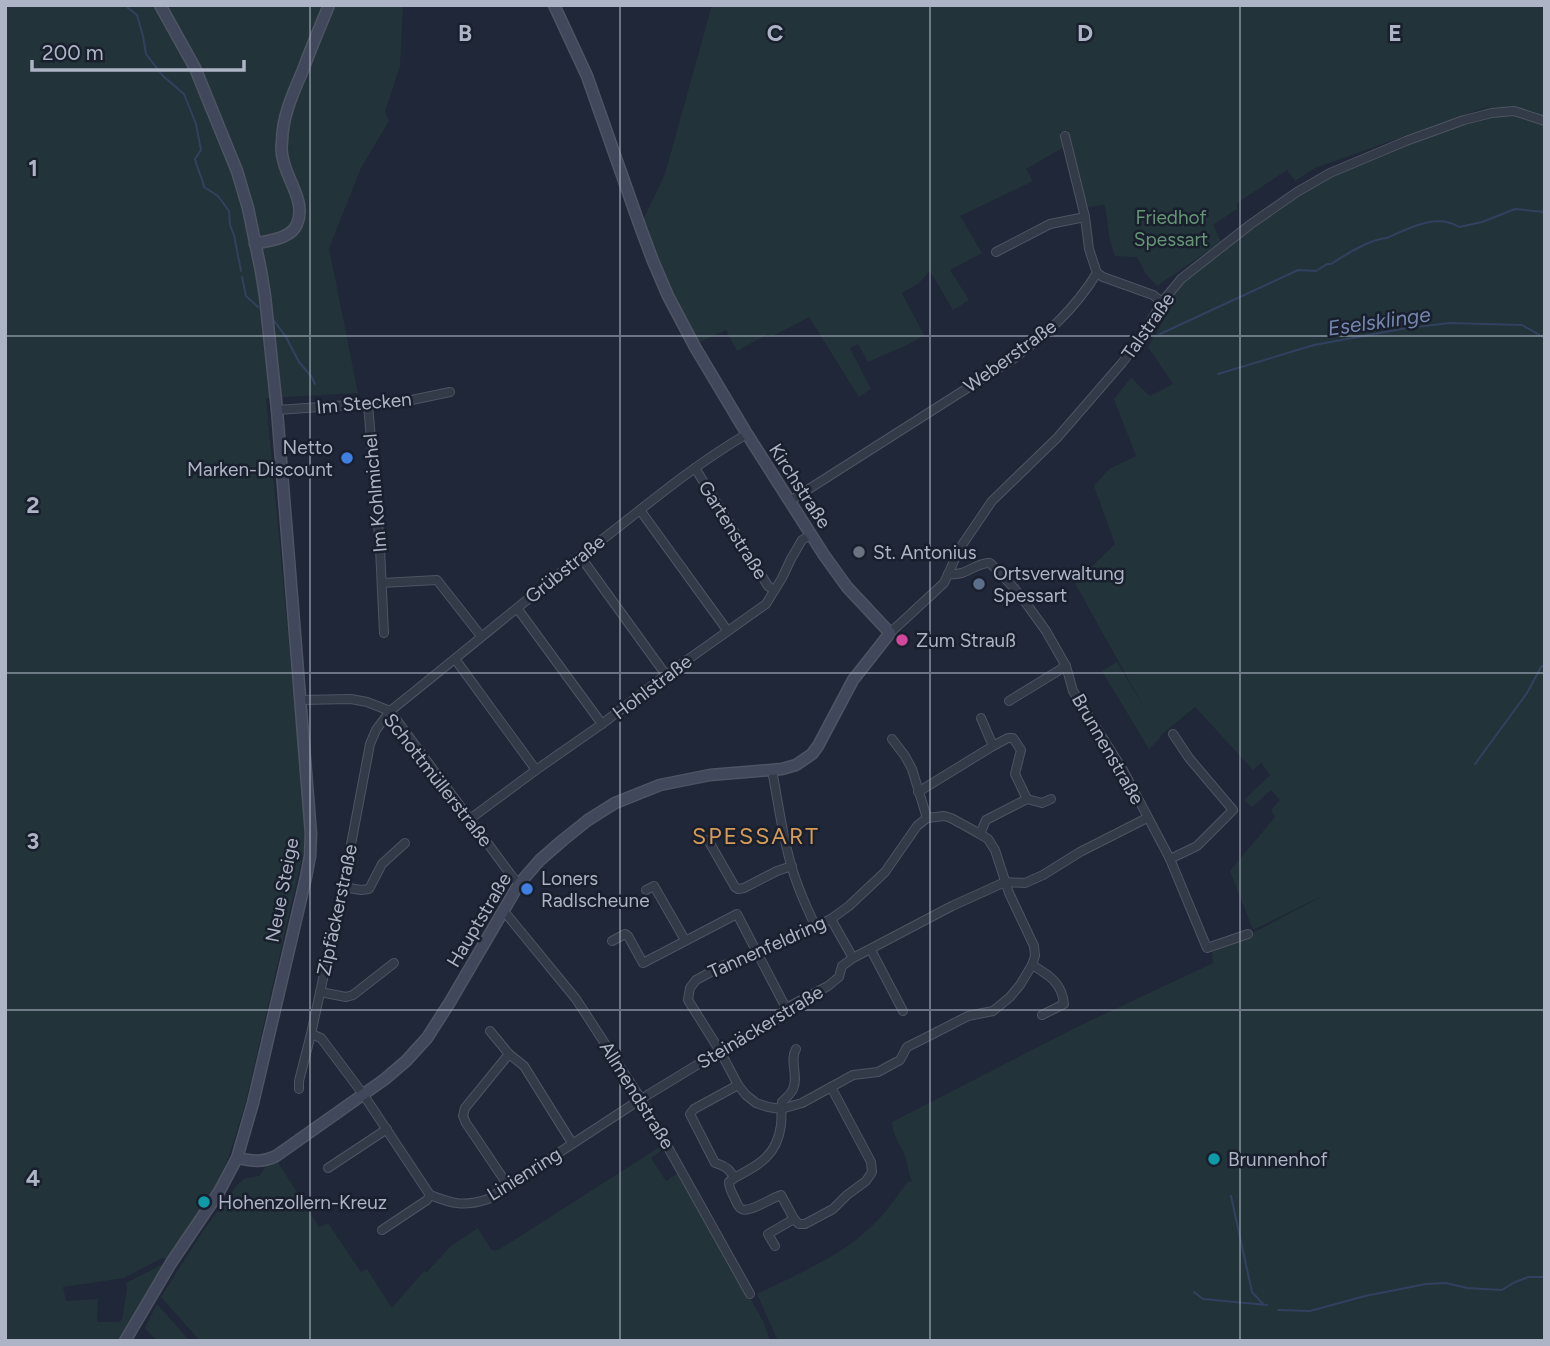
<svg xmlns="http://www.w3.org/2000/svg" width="1550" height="1346" viewBox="0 0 1550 1346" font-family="Figtree,sans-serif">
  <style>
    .green { fill: #223439 }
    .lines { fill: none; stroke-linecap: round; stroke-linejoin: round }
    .stream { stroke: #324160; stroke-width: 2 }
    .street-casing { stroke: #4e5463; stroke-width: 10 }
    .secondary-casing { stroke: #4e5463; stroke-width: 13 }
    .street { stroke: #333a48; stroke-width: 8 }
    .secondary { stroke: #41485b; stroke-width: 10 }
    .grid { fill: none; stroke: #adb4c5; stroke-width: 2; stroke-opacity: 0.55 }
    .shop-dot { fill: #3f7fe0; stroke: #191f2d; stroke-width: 2.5 }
    .worship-dot { fill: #6b7280; stroke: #191f2d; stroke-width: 2.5 }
    .service-dot { fill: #5c6f8a; stroke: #191f2d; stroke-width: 2.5 }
    .hotel-dot { fill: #d1479c; stroke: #191f2d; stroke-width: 2.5 }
    .culture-dot { fill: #0f9aa8; stroke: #191f2d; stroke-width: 2.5 }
    .labels { text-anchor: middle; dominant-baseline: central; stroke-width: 5; stroke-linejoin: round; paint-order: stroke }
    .park-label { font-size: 19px; fill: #659675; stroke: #191f2d }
    .street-label { font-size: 19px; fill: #adb4c5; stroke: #191f2d }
    .poi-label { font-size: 19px; fill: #adb4c5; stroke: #191f2d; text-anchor: start }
    .water-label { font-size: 21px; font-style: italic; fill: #7487ae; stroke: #191f2d }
    .quarter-label { font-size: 23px; letter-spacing: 2px; fill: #d59c58; stroke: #191f2d }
    .grid-label { font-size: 23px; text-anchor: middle; font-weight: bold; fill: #adb4c5; stroke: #191f2d; stroke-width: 5; stroke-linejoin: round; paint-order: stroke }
  </style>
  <rect width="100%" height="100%" fill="#202738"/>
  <!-- green -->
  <g class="green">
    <path d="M5,5H403L400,66L385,112L389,121L361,168L329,248L358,393L266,398L307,836L246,1101L230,1153L212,1197L172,1259L162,1258L124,1278L63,1287L66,1301L98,1299L97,1322H117L122,1320L127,1289L126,1283L161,1265L164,1268L119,1341H5Z"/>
    <path d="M712,5H1545V1341H778L757,1294C791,1277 837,1258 865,1232C882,1218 895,1200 907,1182L912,1181C908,1174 909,1167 906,1159C902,1146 892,1136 892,1122L1077,1027L1213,963L1212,952L1223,946L1253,933L1328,893L1253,930L1230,871L1275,817L1271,810L1280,800L1271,790L1252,807L1244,800L1270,775L1261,763L1253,770L1195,707L1160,736V738L1149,749L1102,671L1117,662L1146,711L1075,583L1115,544L1094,486L1109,469L1136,456L1114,399L1131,378L1150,396L1173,384L1148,347L1173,304L1168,300L1182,282L1281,207L1326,179L1492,105L1315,168L1295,181L1287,170L1237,203V209L1213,225L1221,242L1157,286L1146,274L1137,257L1115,256L1110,241L1105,205L1087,207L1067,130L1060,132L1064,147L1026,169L1033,181L960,216L982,253L950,270L969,300L953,310L930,271L919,283L902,293L924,335L909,344L868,362L858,344L850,348L871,389L859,397L809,317L771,337L768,334L737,351L726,330L698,343L675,304L641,224L665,174Z"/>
    <path d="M661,1146L662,1150L651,1158L666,1181L680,1172L747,1292V1298L749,1296L764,1323L770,1341H200L161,1297L203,1231L238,1184L244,1179L259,1176L265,1168L277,1161L319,1227L328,1223L361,1272L367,1269L392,1308L424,1271L426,1273L451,1246L478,1228L490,1248L494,1251L500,1249Z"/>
    <path d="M157,1304L190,1341H157L145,1328Z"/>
  </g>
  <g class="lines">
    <!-- stream -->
    <g class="stream">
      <path d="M127,5L128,8L137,15L143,36L146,54L163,76L184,94L196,124L201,150L195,159C197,169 202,176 204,187L218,196L229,211L230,225L234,235L241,271"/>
      <path d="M242,277L246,296L258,307"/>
      <path d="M272,318L286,337L299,362L311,376L315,384"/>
      <path d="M1160,334L1298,270L1316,271L1327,264H1331C1345,255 1370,239 1387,238C1409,228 1436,213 1459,227L1482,222L1515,209L1545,212"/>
      <path d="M1218,374L1314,345L1407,328L1450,323L1522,325L1545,338"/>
      <path d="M1475,764L1527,693L1541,667L1545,665"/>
      <path d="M1231,1196L1252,1292L1263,1304"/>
      <path d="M1194,1292L1203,1299L1267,1305"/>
      <path d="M1278,1310L1310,1311L1365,1296L1426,1284L1446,1283L1467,1288L1502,1290L1513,1283L1528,1277H1545"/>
    </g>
    <defs>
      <g id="street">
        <path d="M1065,136L1085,217L1089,249L1097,273"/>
        <path d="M996,252L1050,224L1085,217"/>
        <path d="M1097,273L1103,277L1153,295L1162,302"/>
        <path d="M368,404L380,548L384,633"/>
        <path d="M277,410L407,401L450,392"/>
        <path d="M747,434C704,459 665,490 626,521C546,583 469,648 390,711L376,730L370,744L343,887L311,1034L321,1038L363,1094L430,1195C453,1204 464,1207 488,1199L641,1099L720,1051L775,1021L786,1008L828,986L839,977L842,966L853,958L952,906L1005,882L1025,883L1043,875L1080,852L1147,818"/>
        <path d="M695,468L768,586L774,590"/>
        <path d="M790,501L1013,359C1047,334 1074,310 1097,273"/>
        <path d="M640,510L727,630"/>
        <path d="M580,556L666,675"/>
        <path d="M948,574C969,576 973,563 990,563L1015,589L1028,606L1046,631L1066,666L1073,691L1123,770L1170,859L1207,948L1248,934"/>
        <path d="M382,583L437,580L481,636"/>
        <path d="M517,608L602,724"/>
        <path d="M890,633L944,583L960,548L992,501L1057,438L1122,363L1139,341L1162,302L1181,279L1251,224L1297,192L1330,173L1406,141L1464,120L1492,113L1514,111L1545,121"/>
        <path d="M455,659L536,770"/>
        <path d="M301,700L351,699L367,702L390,711L511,875L519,884"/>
        <path d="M1009,701L1066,666"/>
        <path d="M981,718L993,746"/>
        <path d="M892,739L905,756L912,769L927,818"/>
        <path d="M772,770C780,812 785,857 802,896C806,906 811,916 815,926"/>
        <path d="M918,792L993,746L1008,738H1013L1021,750L1015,774L1027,799"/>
        <path d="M1027,799L1042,803L1051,799"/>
        <path d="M944,816L951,818L980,834L988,839L995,850L1009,893L1034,946L1035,956L1032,965L1020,985L1010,997L993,1011L968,1016L931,1035L907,1047L900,1060L878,1072L853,1075L802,1103L781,1109L768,1107L756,1103L746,1095L738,1085L720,1051L688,1000L690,988L696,980L724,965L748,958L831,919L849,906L885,872L917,826L927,818Z"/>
        <path d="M470,819L536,770L602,724L666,675L766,604L782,578L791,559L802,540L811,535"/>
        <path d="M980,834L986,820L1027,799"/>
        <path d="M708,840L735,887L738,889L744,888L777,871L792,866"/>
        <path d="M1170,859L1197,846L1233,810L1189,758L1173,734"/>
        <path d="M343,887L361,890L369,889L382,864L405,843"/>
        <path d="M646,890L654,886L685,940"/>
        <path d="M503,910L576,999L641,1099L750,1294"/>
        <path d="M831,919L853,958"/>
        <path d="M612,941L625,934L628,936L643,963L737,914L786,1008"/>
        <path d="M871,950L903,1011"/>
        <path d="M1032,965C1049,975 1062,983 1064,1004L1042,1015"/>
        <path d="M320,992L346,997L353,995L394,963"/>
        <path d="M490,1031L509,1054L524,1066L572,1143"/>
        <path d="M509,1054L465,1108L463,1116L466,1123L509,1187"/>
        <path d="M299,1089V1081L311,1034"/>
        <path d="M328,1168L387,1129"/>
        <path d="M734,1178L729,1182C729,1188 731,1191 734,1197C736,1201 737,1205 740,1208C747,1215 771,1198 781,1195L794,1219L799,1224H805L833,1209L847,1195L866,1181L872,1172L871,1162L831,1087"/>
        <path d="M734,1178C759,1165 777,1156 781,1125C782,1117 781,1110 782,1102C786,1098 791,1094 793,1089C799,1076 789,1061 796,1049"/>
        <path d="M734,1178C730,1169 725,1166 715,1163L690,1114L694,1109L738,1085"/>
        <path d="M382,1230L427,1200L430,1195"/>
        <path d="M775,1246L768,1234L794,1219"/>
      </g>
      <g id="secondary">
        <path d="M255,244C269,240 291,239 297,224C306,203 289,183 284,163C282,157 281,148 282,142C282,117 293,93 303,70C311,48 320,27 329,5"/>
        <path d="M237,1158C253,1161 261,1163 276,1156L385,1079L406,1061L427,1038L450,1002L519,884L540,860L563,840L588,820L615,803L660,785L710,775L782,769L796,765L812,754L818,746L853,680L890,633L847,587L824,555L747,434L695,347L668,296L653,261L641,229L587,76L554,5"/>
        <path d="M125,1341L171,1263L219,1192L237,1158L253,1103L306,877L310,856L311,834L277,410L265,296L261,271L248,208L237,171L195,68L160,5"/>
      </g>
    </defs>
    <!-- street casing -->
    <use href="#street" class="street-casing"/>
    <!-- secondary casing -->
    <use href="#secondary" class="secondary-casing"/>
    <!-- street -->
    <use href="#street" class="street"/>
    <!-- secondary -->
    <use href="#secondary" class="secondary"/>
  </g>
  <!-- grid -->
  <path class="grid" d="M310,5V1341M620,5V1341M930,5V1341M1240,5V1341M5,336H1545M5,673H1545M5,1010H1545"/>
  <!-- markers -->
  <g class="shop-dot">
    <circle cx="347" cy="458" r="7"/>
    <circle cx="527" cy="889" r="7"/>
  </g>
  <circle class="worship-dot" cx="859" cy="552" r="7"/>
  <circle class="service-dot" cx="979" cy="584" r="7"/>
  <circle class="hotel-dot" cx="902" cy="640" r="7"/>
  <g class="culture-dot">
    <circle cx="1214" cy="1159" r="7"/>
    <circle cx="204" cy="1202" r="7"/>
  </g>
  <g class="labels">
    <!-- park labels -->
    <g class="park-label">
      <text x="1171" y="217">Friedhof<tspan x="1171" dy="22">Spessart</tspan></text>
    </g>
    <!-- street labels -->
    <g class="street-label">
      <text transform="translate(1148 326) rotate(-55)">Talstraße</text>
      <text transform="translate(1010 356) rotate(-36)">Weberstraße</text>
      <text transform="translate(364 403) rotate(-5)">Im Stecken</text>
      <text transform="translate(800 486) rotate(57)">Kirchstraße</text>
      <text transform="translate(375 493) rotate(-95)">Im Kohlmichel</text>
      <text transform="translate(733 530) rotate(58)">Gartenstraße</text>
      <text transform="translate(565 569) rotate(-39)">Grübstraße</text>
      <text transform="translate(652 687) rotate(-37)">Hohlstraße</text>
      <text transform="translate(1108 749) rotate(60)">Brunnenstraße</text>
      <text transform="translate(438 780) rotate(52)">Schottmüllerstraße</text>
      <text transform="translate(282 890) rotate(-79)">Neue Steige</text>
      <text transform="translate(337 910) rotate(-78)">Zipfäckerstraße</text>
      <text transform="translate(479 920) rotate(-59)">Hauptstraße</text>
      <text transform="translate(767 947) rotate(-24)">Tannenfeldring</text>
      <text transform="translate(760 1027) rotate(-31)">Steinäckerstraße</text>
      <text transform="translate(637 1095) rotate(58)">Allmendstraße</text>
      <text transform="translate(524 1174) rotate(-32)">Linienring</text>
    </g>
    <!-- poi labels -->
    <g class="poi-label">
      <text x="333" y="447" text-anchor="end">Netto<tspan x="333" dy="22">Marken-Discount</tspan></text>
      <text x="873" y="552">St. Antonius</text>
      <text x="993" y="573">Ortsverwaltung<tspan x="993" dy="22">Spessart</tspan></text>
      <text x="916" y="640">Zum Strauß</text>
      <text x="541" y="878">Loners<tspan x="541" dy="22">Radlscheune</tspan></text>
      <text x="1228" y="1159">Brunnenhof</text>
      <text x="218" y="1202">Hohenzollern-Kreuz</text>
    </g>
    <!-- water labels -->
    <g class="water-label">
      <text transform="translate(1379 321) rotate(-8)">Eselsklinge</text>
    </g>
    <!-- quarter labels -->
    <g class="quarter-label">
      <text x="756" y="836">SPESSART</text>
    </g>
  </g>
  <g class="grid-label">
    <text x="465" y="41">B</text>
    <text x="775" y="41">C</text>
    <text x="1085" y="41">D</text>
    <text x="1395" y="41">E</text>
    <text x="33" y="176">1</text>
    <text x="33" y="513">2</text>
    <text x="33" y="849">3</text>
    <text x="33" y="1186">4</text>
  </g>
  <!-- border -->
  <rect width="1550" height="1346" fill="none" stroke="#adb4c5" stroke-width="14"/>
  <!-- scale -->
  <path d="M32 60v10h212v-10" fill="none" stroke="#adb4c5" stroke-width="3.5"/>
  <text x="42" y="60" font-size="21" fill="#adb4c5" stroke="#191f2d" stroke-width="5" paint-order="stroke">200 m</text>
</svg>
